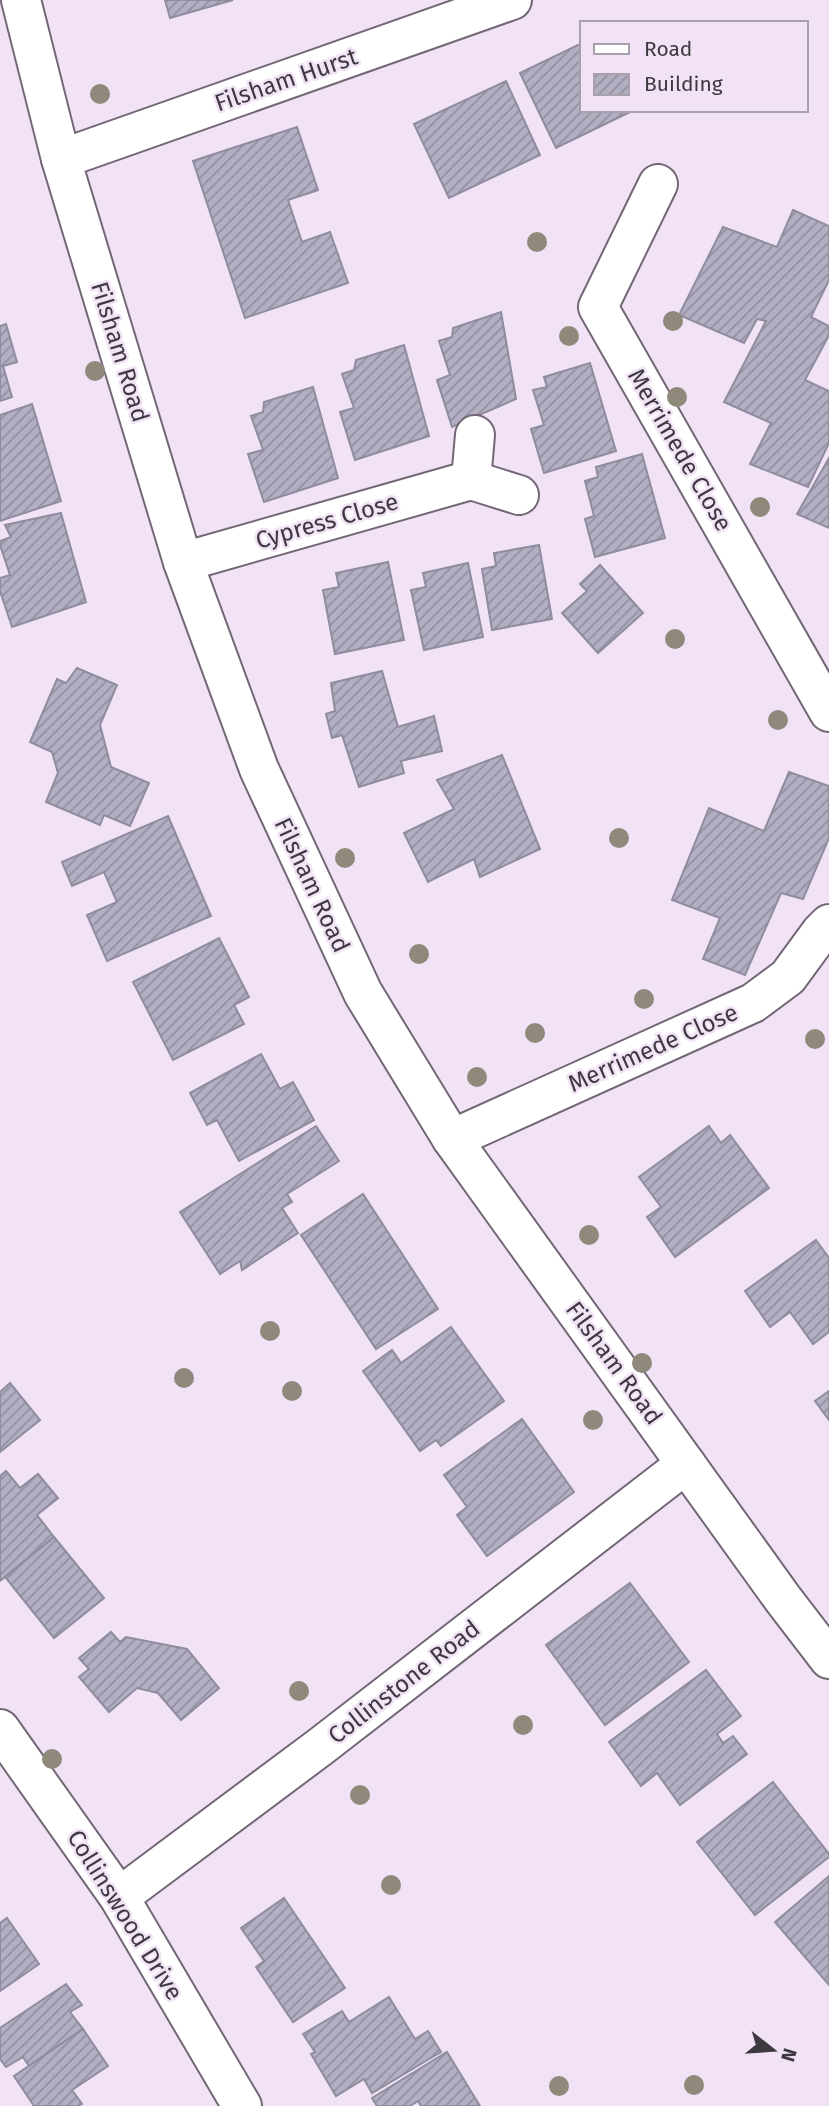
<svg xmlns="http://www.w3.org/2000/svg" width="829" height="2106" viewBox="0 0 829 2106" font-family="'Fira Sans',sans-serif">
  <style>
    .building { fill: url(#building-hatch); stroke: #8f8c9f; stroke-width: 2 }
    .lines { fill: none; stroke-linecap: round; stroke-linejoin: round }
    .minor-casing { stroke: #736776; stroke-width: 42 }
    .minor { stroke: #fff; stroke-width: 38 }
    .tree { fill: #8e897b }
    .labels { text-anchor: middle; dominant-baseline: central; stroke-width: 5; stroke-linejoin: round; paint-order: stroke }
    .street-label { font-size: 24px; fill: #3e3940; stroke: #f1e3f5 }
  </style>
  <defs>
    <pattern id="building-hatch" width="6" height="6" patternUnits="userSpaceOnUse" patternTransform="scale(1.75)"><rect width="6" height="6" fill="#b3afc3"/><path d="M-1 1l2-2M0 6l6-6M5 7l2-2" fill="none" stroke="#938fa0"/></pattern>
  </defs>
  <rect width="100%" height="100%" fill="#f1e3f5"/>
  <!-- building -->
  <g class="building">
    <path d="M165,0H233L170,18Z"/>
    <path d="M582,43V110H634L556,148L520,73Z"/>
    <path d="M506,81L540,155L449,198L414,124Z"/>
    <path d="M297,127L318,190L288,200L302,242L330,232L348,283L245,318L193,161Z"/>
    <path d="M793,210L829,226V280L811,317L829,326V335L805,380L829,391V443L808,487L750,464L771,423L724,402L766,321L757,319L744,343L679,315L723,227L777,247Z"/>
    <path d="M501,312L516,399L452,427L437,380L450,375L439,341L452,337L453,328Z"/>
    <path d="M6,324L17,362L3,366L12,397L0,401V326Z"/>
    <path d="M404,345L429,436L355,460L340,412L354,408L342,374L354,370L356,360Z"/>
    <path d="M590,363L616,451L544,473L531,429L544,425L533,390L547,387L544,377Z"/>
    <path d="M313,387L338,478L264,502L248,454L263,450L251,416L263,412L264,402Z"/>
    <path d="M32,404L61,501L0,521V415Z"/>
    <path d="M642,454L665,538L595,557L585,519L594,516L585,481L598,477L596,467Z"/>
    <path d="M829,458V528L797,514Z"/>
    <path d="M61,513L86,602L12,627L0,591V578L10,575L0,545V541L11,537L5,525Z"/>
    <path d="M539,545L552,619L492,630L482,569L496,566L494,553Z"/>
    <path d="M388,562L404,640L335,654L323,590L339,587L336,573Z"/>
    <path d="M468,563L483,637L424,650L411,590L426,587L423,573Z"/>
    <path d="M600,565L643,613L598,653L562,613L587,591L580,584Z"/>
    <path d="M77,668L117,685L100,725L111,767L149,783L130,826L104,815L100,825L46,802L58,773L52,752L30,742L57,679L66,683Z"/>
    <path d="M382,671L398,727L434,716L442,751L401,761L404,773L359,787L342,735L332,738L326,714L335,711L331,683Z"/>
    <path d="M502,755L540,849L480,877L474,859L428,882L404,833L454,809L437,780Z"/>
    <path d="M789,772L829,786V838L803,899L781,893L745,975L703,959L720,918L672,900L709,808L764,831Z"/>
    <path d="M168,816L211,916L107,961L87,915L117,902L104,872L72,886L62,862Z"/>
    <path d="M219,938L249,997L234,1005L244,1024L173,1060L133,982Z"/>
    <path d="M261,1054L280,1089L293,1082L314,1120L239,1161L217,1120L207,1125L190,1093Z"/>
    <path d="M316,1126L339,1161L287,1194L292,1202L282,1208L298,1233L242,1270L240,1261L220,1274L180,1212Z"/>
    <path d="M709,1126L721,1143L730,1135L769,1188L675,1257L647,1217L661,1207L639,1177Z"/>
    <path d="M363,1194L438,1309L376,1349L301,1235Z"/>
    <path d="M816,1240L829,1258V1332L813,1344L790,1312L770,1327L745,1291Z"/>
    <path d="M451,1327L504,1401L441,1446L436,1440L420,1451L363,1371L392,1350L401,1363Z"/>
    <path d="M10,1383L40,1420L0,1452V1392Z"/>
    <path d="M829,1391V1420L815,1401Z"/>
    <path d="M522,1419L574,1492L487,1556L457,1515L467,1507L444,1475Z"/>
    <path d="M6,1471L20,1488L38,1474L58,1498L37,1515L54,1537L0,1581V1476Z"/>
    <path d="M54,1537L104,1598L54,1638L5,1577Z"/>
    <path d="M630,1583L689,1662L605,1725L546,1645Z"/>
    <path d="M111,1632L120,1642L126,1637L187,1649L219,1688L181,1720L158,1693L137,1688L109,1712L79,1677L89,1669L79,1658Z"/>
    <path d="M706,1670L741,1716L717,1734L723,1743L733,1736L747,1754L680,1805L657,1773L641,1786L609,1742Z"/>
    <path d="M773,1782L829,1854V1857L755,1915L697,1842Z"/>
    <path d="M829,1876V1985L775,1922Z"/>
    <path d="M284,1898L345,1988L293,2022L256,1967L264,1961L241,1928Z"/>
    <path d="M7,1918L39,1964L0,1991V1923Z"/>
    <path d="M66,1984L82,2005L70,2012L83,2029L29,2066L23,2057L6,2067L0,2059V2028Z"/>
    <path d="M389,1997L415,2039L428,2031L441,2052L372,2093L364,2079L336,2096L311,2054L315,2052L303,2034L342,2011L349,2022Z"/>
    <path d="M83,2029L108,2066L72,2090L82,2104L78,2106H34L14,2076Z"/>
    <path d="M447,2052L480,2106H421L418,2101L410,2106H377L372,2098Z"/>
  </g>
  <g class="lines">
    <defs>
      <g id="minor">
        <path d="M21,0L61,159L183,562L259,769L363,993L452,1139L783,1599L829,1659"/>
        <path d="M61,159L512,0"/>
        <path d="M658,184L598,307L829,712"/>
        <path d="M471,480L475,435"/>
        <path d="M183,562L471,480L519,495"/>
        <path d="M452,1139L753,1003L788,977L821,932L829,924"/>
        <path d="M0,1729L119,1897L242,2106"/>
        <path d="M119,1897L320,1747L686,1464"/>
      </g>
    </defs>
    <!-- minor casing -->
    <use href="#minor" class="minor-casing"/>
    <!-- minor -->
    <use href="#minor" class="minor"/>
  </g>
  <!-- trees -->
  <g class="tree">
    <circle cx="100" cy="94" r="10"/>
    <circle cx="537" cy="242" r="10"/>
    <circle cx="673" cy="321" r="10"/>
    <circle cx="569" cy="336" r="10"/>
    <circle cx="95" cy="371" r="10"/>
    <circle cx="677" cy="397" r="10"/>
    <circle cx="760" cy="507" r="10"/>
    <circle cx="675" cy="639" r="10"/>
    <circle cx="778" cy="720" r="10"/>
    <circle cx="619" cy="838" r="10"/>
    <circle cx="345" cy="858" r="10"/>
    <circle cx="419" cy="954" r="10"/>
    <circle cx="644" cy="999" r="10"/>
    <circle cx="535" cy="1033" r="10"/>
    <circle cx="815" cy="1039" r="10"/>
    <circle cx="477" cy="1077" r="10"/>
    <circle cx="589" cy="1235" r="10"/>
    <circle cx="270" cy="1331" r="10"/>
    <circle cx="642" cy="1363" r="10"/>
    <circle cx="184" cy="1378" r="10"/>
    <circle cx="292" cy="1391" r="10"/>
    <circle cx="593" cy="1420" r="10"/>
    <circle cx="299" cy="1691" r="10"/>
    <circle cx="523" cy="1725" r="10"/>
    <circle cx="52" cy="1759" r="10"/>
    <circle cx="360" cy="1795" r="10"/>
    <circle cx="391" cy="1885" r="10"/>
    <circle cx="694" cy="2085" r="10"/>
    <circle cx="559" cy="2086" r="10"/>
  </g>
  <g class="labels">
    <!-- street labels -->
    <g class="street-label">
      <text transform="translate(286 80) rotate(-19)">Filsham Hurst</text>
      <text transform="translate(120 352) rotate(73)">Filsham Road</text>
      <text transform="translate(680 450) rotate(60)">Merrimede Close</text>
      <text transform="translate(327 521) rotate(-16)">Cypress Close</text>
      <text transform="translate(312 885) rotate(65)">Filsham Road</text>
      <text transform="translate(653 1048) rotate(-24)">Merrimede Close</text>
      <text transform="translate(614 1363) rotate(54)">Filsham Road</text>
      <text transform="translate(404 1682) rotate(-38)">Collinstone Road</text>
      <text transform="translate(125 1915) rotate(58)">Collinswood Drive</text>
    </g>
  </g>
  <!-- legend -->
  <rect x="580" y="21" width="228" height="91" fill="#f1e3f5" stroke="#a99fad" stroke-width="2"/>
  <rect x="594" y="44" width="35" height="10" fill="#ffffff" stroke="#a99fad" stroke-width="2"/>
  <text x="644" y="56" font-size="21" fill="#3e3940">Road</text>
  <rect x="594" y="74" width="35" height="21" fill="url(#building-hatch)" stroke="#a99fad" stroke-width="2"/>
  <text x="644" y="91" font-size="21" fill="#3e3940">Building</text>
  <!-- north arrow -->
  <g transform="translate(773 2050) rotate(107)" stroke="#f1e3f5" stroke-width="5" paint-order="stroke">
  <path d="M0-5L12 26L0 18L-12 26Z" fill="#3e3940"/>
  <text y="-10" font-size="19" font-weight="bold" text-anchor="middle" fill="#3e3940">N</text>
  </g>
</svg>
